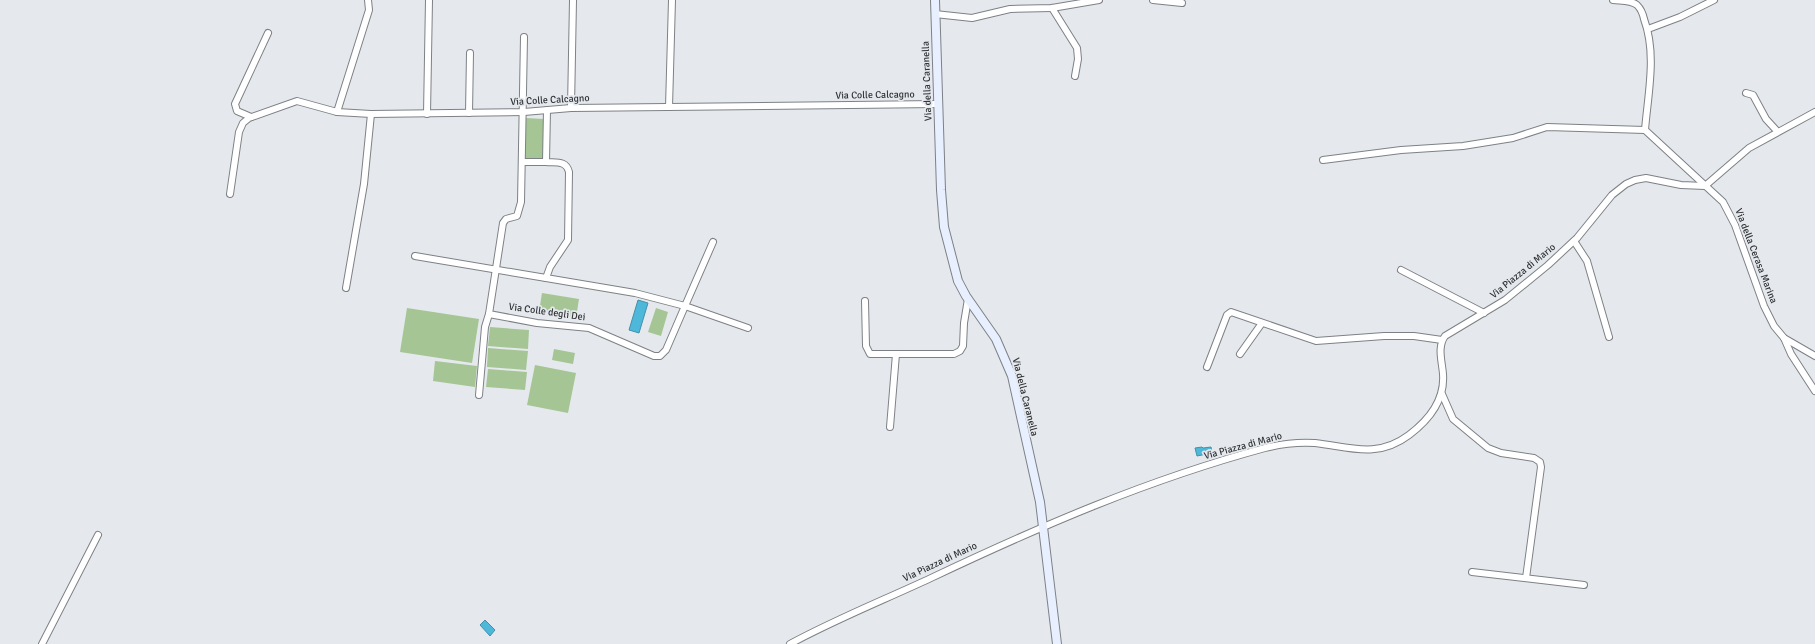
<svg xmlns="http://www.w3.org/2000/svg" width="1815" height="644" viewBox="0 0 1815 644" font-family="Signika,sans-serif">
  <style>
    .green { fill: #a5c594 }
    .water { fill: #4db8d9; stroke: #4590a8 }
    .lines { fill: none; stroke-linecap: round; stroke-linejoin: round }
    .minor-casing { stroke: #7d8185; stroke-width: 8 }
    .secondary-casing { stroke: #7d8185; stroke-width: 10 }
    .minor { stroke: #fff; stroke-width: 6 }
    .secondary { stroke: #e8effe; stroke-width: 8 }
    .labels { text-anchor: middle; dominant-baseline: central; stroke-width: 3.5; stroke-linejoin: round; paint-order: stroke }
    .street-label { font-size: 10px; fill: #313335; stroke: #e5e9ee }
  </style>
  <rect width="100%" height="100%" fill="#e5e9ee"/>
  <!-- green -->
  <g class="green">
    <path d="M526,118L544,119V160H525Z"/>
    <path d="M542,293L579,299L576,318L539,312Z"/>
    <path d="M407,308L479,319L472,363L400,352Z"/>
    <path d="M656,308L668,312L661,336L648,332Z"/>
    <path d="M490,327L529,330L528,349L488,346Z"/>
    <path d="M488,348L528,351L526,370L487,367Z"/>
    <path d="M554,349L575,353L573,364L552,360Z"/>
    <path d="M435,361L477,366L475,387L433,381Z"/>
    <path d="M535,365L576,373L568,413L527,405Z"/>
    <path d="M488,369L527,372L525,390L486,387Z"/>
  </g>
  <!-- water -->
  <g class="water">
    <path d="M638,300L648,303L639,333L629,330Z"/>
    <path d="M1202,447L1203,448L1211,447L1212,453L1197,456L1195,448Z"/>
    <path d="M485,620L495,630L490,636L480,625Z"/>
  </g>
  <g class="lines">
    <defs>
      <g id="minor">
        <path d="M1153,0L1182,3"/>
        <path d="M1613,0C1621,1 1631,0 1637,5C1641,9 1643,14 1644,19C1657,54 1648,93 1645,130L1723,202L1735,225L1764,306L1774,326L1784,338L1815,356"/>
        <path d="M1052,8L1077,48L1078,59L1075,76"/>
        <path d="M935,14L972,18L1010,9L1052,8L1099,0"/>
        <path d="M1648,29L1680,17L1714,0"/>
        <path d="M524,37L521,202L517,216L506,219L503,223L489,314L537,323L589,328L654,356H660L666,350L685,306L635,293L546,278L550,267L568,240L569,172C566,160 556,163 546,162L547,110"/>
        <path d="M1746,93L1753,95L1766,119L1777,131"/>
        <path d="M669,107L672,0"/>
        <path d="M571,108L573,0"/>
        <path d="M337,112L369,10L368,0"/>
        <path d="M469,113L470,53"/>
        <path d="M427,114L429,0"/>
        <path d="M251,117L237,111L235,104L268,33"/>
        <path d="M1323,160L1401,150L1463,146L1513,138L1547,127L1645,130"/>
        <path d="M523,162H546"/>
        <path d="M230,194L239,132L243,123L249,118L297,101L337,112L371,114L524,112L571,108L938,104"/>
        <path d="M1574,241L1587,261L1609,337"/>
        <path d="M713,242L685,306L748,328"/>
        <path d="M415,256L546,278"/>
        <path d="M1401,270L1484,313"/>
        <path d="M346,288L364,184L371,114"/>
        <path d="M865,301L866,346L870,354H954L960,351L963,346L964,323L968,299"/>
        <path d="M1784,338L1791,354L1815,391"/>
        <path d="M1240,354L1262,323"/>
        <path d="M1207,367L1227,315L1231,312L1316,341L1384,336H1414L1442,340"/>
        <path d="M1442,394L1453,419L1488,448L1501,453L1534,458L1540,462L1541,467L1526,578"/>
        <path d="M479,395L485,327L489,314"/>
        <path d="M890,427L896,354"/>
        <path d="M1472,572L1584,585"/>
        <path d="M42,644L98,535"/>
        <path d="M790,644C836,619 884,600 931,578C1041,526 1147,480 1265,448C1281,444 1299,442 1315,443C1350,447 1377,459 1409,435C1429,420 1445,400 1443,374C1442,361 1437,347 1445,336L1505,300L1548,265L1577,238L1612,195L1626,184L1635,180L1646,178L1681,185L1705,186L1749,148L1815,112"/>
      </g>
      <path id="secondary" d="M935,0L941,190L944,227L958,281L966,296L996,339L1012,376L1040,502L1057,644"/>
    </defs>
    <!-- minor casing -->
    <use href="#minor" class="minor-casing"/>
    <!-- secondary casing -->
    <use href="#secondary" class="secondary-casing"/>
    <!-- minor -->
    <use href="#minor" class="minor"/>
    <!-- secondary -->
    <use href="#secondary" class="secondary"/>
  </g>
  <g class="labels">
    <!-- street labels -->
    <g class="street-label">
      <text transform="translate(927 81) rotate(-92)">Via della Caranella</text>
      <text transform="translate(875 95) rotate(-1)">Via Colle Calcagno</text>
      <text transform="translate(550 100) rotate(-3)">Via Colle Calcagno</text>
      <text transform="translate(1756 256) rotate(69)">Via della Cerasa Marina</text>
      <text transform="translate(1523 271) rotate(-39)">Via Piazza di Mario</text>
      <text transform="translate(547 312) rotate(8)">Via Colle degli Dei</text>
      <text transform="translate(1025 397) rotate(76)">Via della Caranella</text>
      <text transform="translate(1243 446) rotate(-15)">Via Piazza di Mario</text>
      <text transform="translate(940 562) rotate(-25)">Via Piazza di Mario</text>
    </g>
  </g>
</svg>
